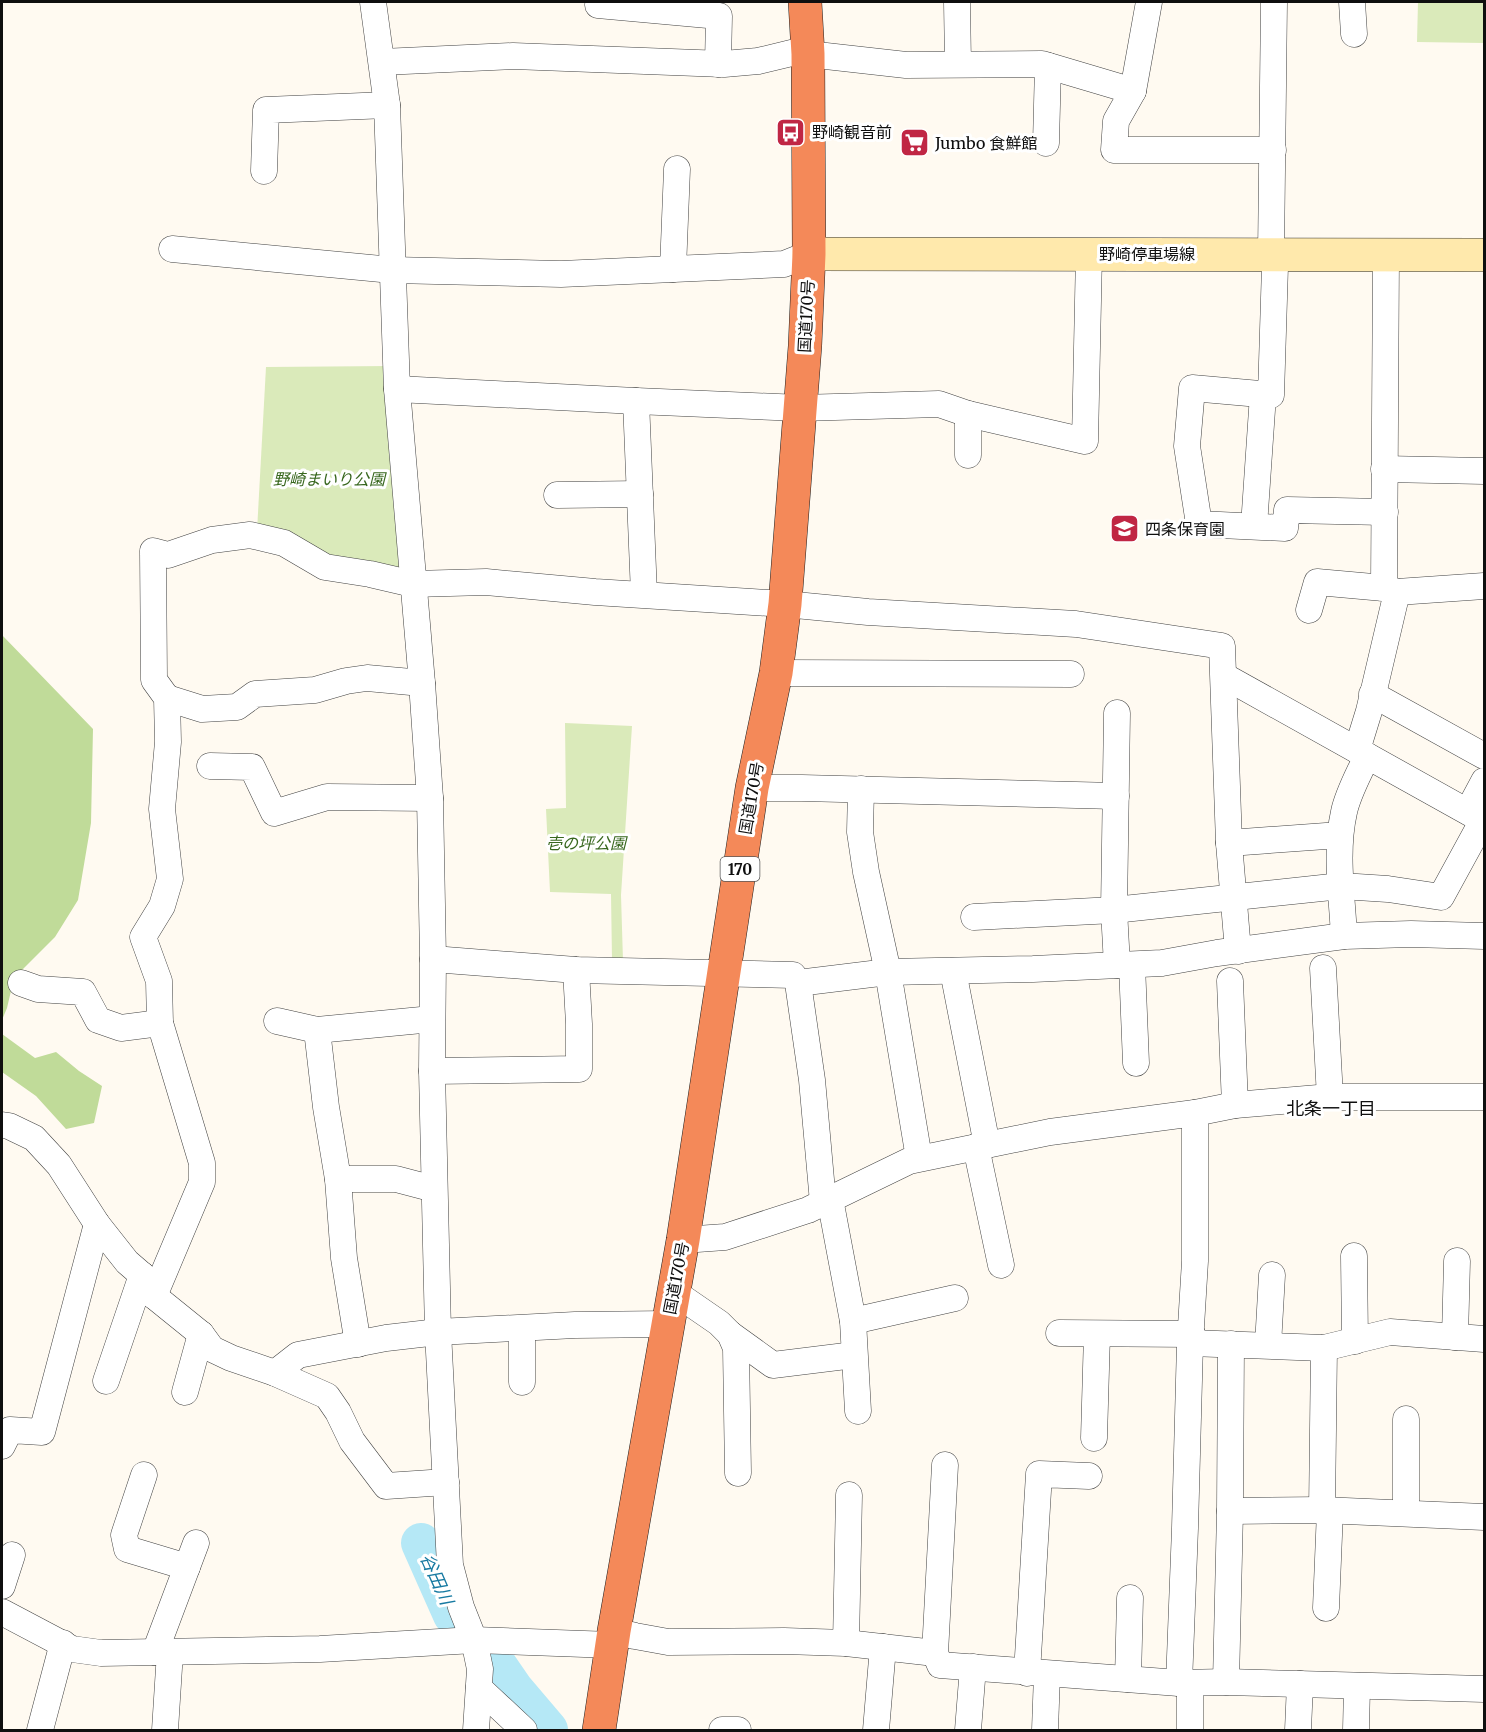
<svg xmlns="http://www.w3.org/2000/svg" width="1486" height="1732" viewBox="0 0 1486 1732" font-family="Merriweather,'Noto Sans JP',serif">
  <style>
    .green { fill: #daeaba }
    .forest { fill: #c0db99 }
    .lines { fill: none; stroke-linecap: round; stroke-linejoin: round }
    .river { stroke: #b5e8f6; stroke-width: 40 }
    .street-casing { stroke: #424242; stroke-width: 27 }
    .secondary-casing { stroke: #313131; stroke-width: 34 }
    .highway-casing { stroke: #202020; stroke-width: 34 }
    .street { stroke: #fff; stroke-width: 26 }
    .secondary { stroke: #ffe9ac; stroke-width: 33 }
    .highway { stroke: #f48959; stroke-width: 33 }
    .labels { text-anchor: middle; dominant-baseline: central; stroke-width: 6; stroke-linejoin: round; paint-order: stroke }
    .shield { fill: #fff; stroke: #575757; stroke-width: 1.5 }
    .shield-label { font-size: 15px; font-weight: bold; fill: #0f0f0f }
    .poi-label { font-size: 16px; fill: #0f0f0f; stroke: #fff; text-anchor: start }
    .street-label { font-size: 16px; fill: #0f0f0f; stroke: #fff }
    .park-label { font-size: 16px; font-style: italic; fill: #38671e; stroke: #fff }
    .neighbourhood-label { font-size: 18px; fill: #0f0f0f; stroke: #fff }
    .water-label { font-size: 18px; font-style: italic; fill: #177aa2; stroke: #fff }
  </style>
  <rect width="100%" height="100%" fill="#fffaf1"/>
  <!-- green -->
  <g class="green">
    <path d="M1418,2H1484V43L1417,42Z"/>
    <path d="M390,366L407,570L326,562L257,531L266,367Z"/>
    <path d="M565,723L632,726L621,895L623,961L612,960L611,894L550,892L546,809L566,808Z"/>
  </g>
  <!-- forest -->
  <g class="forest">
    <path d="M2,635L93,729L91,823L78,900L55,937L14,978L7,1008L2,1020Z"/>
    <path d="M2,1034L35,1058L56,1052L79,1071L102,1086L94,1123L66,1129L36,1096L2,1072Z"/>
  </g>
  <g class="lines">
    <!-- river -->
    <g class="river">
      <path d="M421,1543L453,1615"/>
      <path d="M492,1658L514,1690L548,1730"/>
    </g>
    <defs>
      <g id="street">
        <path d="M373,2L387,105L397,389L422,683L430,798L433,959L432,1071L438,1332L450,1565L461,1607L474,1640L480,1669L476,1730"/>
        <path d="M957,2L958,64"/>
        <path d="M1149,2L1133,91L1116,121L1114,150H1273"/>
        <path d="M1274,2L1271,254L1275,266L1271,395L1192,388L1187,446L1199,524L1285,528L1287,510L1385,512"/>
        <path d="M1352,2L1354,34"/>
        <path d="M598,5L719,16L718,64"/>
        <path d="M808,54L906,65L1042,64L1133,91"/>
        <path d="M382,62L513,56L724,64L758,61L808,49"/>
        <path d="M1046,143L1048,66"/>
        <path d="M264,171L266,110L387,105"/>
        <path d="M172,249L392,270L561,274L784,264L809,254"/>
        <path d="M673,269L677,169"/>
        <path d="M397,389L636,401L800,408L939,404L968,414L1085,441L1089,254"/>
        <path d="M636,401L644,594"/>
        <path d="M968,455V414"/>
        <path d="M1384,469L1484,471"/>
        <path d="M557,495L640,494"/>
        <path d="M1254,526L1263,395"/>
        <path d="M1384,588L1386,255"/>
        <path d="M1309,610L1317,582L1384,588L1397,592L1484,586"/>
        <path d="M776,673L1071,674"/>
        <path d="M1224,676L1484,821"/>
        <path d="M1372,694L1484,756"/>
        <path d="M167,698L202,709L237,707L255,694L315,690L346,681L367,678L422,683"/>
        <path d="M1117,713L1114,910L1117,965"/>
        <path d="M1357,750L1369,711L1397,592"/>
        <path d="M210,766L252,767L274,813L327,797L430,798"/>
        <path d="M752,788H802L1116,796"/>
        <path d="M861,789L860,832L866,872L888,972L919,1158"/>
        <path d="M1468,811L1484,781"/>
        <path d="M1229,843L1340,835"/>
        <path d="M974,917L1114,910L1341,886L1388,889L1441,897L1483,820"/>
        <path d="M1344,936C1342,895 1335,852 1344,812C1348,793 1359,774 1367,756"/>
        <path d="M433,959L576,970L793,975L798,983L888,972L1033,969L1162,963L1217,953L1344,936L1411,934L1484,936"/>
        <path d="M1132,965L1136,1063"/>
        <path d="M1323,968L1330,1097"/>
        <path d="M953,971L987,1145"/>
        <path d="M1230,981L1235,1105"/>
        <path d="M21,983L38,989L83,992L98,1020L121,1028L160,1023"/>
        <path d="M798,983L812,1080L823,1202"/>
        <path d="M277,1021L317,1030L432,1019"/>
        <path d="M317,1030L326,1107L338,1179L344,1258L358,1344"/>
        <path d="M432,1071L579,1069V1024L576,970"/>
        <path d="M2,1125L9,1126L34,1138L59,1165L97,1224L127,1262L142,1275L154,1296L201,1334L212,1349L231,1358L275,1373L327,1396L338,1412L352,1441L386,1486L446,1482"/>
        <path d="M976,1147L1001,1265"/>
        <path d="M338,1179H396L434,1189"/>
        <path d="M830,1199L853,1321L858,1411"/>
        <path d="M683,1240L725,1237L808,1210L909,1161L1050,1132L1195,1113L1235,1105L1330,1097H1484"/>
        <path d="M1354,1256L1355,1341"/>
        <path d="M674,1292L719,1323L730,1334L736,1348L738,1473"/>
        <path d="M154,1296L202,1182V1163L160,1023L159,981L143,937L162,906L170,879L162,809L168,742L167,698L154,680L153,551L168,555L212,540L250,535L284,543L325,567L370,574L413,584L486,582L595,592L785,604L868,612L1076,624L1222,646L1229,843L1238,951"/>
        <path d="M853,1321L955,1298"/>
        <path d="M522,1329V1382"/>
        <path d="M1059,1333L1192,1334"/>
        <path d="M730,1334L773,1365L854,1355"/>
        <path d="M1455,1337L1457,1261"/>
        <path d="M1190,1343L1324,1348L1390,1332L1484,1339"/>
        <path d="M1231,1344L1230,1511L1322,1510L1484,1517"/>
        <path d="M1268,1345L1272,1275"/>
        <path d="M275,1373L298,1355L386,1338L438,1332L575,1325L668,1324"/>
        <path d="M106,1381L142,1275"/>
        <path d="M185,1392L201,1334"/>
        <path d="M1406,1419V1513"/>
        <path d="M1094,1438L1097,1334"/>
        <path d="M2,1446L10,1430L42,1432L97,1224"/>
        <path d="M945,1465L935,1653L940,1665L1179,1683L1226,1682L1484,1689"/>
        <path d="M144,1475L124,1535L127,1549L187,1567"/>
        <path d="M1322,1510L1324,1348"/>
        <path d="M2,1586L12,1555"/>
        <path d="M1326,1608L1330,1511"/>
        <path d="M2,1612L72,1649L101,1653L320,1649L474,1640L612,1645"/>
        <path d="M614,1631L635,1636L668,1642L784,1641L846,1643L935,1653"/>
        <path d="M846,1643L849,1495"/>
        <path d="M155,1652L196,1543"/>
        <path d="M1027,1673L1039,1474L1089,1476"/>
        <path d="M1128,1679L1130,1598"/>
        <path d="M1226,1682L1230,1511"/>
        <path d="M1179,1683L1185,1528L1190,1343L1195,1261V1113"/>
        <path d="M479,1688L524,1730"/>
        <path d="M40,1730L63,1643"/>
        <path d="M165,1730L170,1652"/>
        <path d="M722,1730H738"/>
        <path d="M876,1730L883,1647"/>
        <path d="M968,1730L973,1667"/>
        <path d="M1045,1730L1047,1674"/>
        <path d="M1190,1730V1683"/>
        <path d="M1298,1730L1300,1684"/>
        <path d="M1356,1730L1357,1686"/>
      </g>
      <path id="secondary" d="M809,254L1484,255"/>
      <path id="highway" d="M599,1730L614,1631L683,1240L752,788L776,673L785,604L805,346L809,254L808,54L805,2"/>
    </defs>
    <!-- street casing -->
    <use href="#street" class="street-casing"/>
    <!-- secondary casing -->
    <use href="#secondary" class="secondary-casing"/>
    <!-- highway casing -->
    <use href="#highway" class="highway-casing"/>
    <!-- street -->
    <use href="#street" class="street"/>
    <!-- secondary -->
    <use href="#secondary" class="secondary"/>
    <!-- highway -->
    <use href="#highway" class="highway"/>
  </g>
  <!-- icons -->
  <defs>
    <symbol id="bus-square" viewBox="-11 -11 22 22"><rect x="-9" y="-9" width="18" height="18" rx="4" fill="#c02644" stroke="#fff"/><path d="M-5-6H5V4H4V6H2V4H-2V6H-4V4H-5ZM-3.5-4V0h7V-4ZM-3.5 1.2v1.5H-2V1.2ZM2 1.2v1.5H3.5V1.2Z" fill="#fff"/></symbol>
    <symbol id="supermarket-square" viewBox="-11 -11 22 22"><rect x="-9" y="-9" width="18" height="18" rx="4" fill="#c02644" stroke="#fff"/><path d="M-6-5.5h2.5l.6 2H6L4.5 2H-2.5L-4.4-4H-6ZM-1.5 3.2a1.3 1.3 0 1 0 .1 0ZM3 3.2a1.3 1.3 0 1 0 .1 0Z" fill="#fff"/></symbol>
    <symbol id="school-square" viewBox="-11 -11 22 22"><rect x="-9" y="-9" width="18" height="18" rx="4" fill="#c02644" stroke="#fff"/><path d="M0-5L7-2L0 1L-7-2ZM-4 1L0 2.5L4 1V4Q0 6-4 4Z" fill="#fff"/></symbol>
  </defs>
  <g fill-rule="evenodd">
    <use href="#bus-square" x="774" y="116" width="33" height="33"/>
    <use href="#supermarket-square" x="898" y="126" width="33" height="33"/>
    <use href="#school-square" x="1108" y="512" width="33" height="33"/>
  </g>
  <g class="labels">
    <!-- shield labels -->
    <rect class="shield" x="720.5" y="857" width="39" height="24" rx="4.5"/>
    <g class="shield-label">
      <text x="740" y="869">170</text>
    </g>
    <!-- poi labels -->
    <g class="poi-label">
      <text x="812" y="132">野崎観音前</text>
      <text x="935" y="143">Jumbo 食鮮館</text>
      <text x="1145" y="529">四条保育園</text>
    </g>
    <!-- street labels -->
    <g class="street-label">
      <text x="1147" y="254">野崎停車場線</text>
      <text transform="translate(806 316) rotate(-87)">国道170号</text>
      <text transform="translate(751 798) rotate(-80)">国道170号</text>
      <text transform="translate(676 1278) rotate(-79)">国道170号</text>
    </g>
    <!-- park labels -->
    <g class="park-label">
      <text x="329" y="479">野崎まいり公園</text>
      <text x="586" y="843">壱の坪公園</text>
    </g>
    <!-- neighbourhood labels -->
    <g class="neighbourhood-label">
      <text x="1331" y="1108">北条一丁目</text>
    </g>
    <!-- water labels -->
    <g class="water-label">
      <text transform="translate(437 1579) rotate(66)">谷田川</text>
    </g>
  </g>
  <!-- border -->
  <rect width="1486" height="1732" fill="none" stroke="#0f0f0f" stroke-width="6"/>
</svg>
